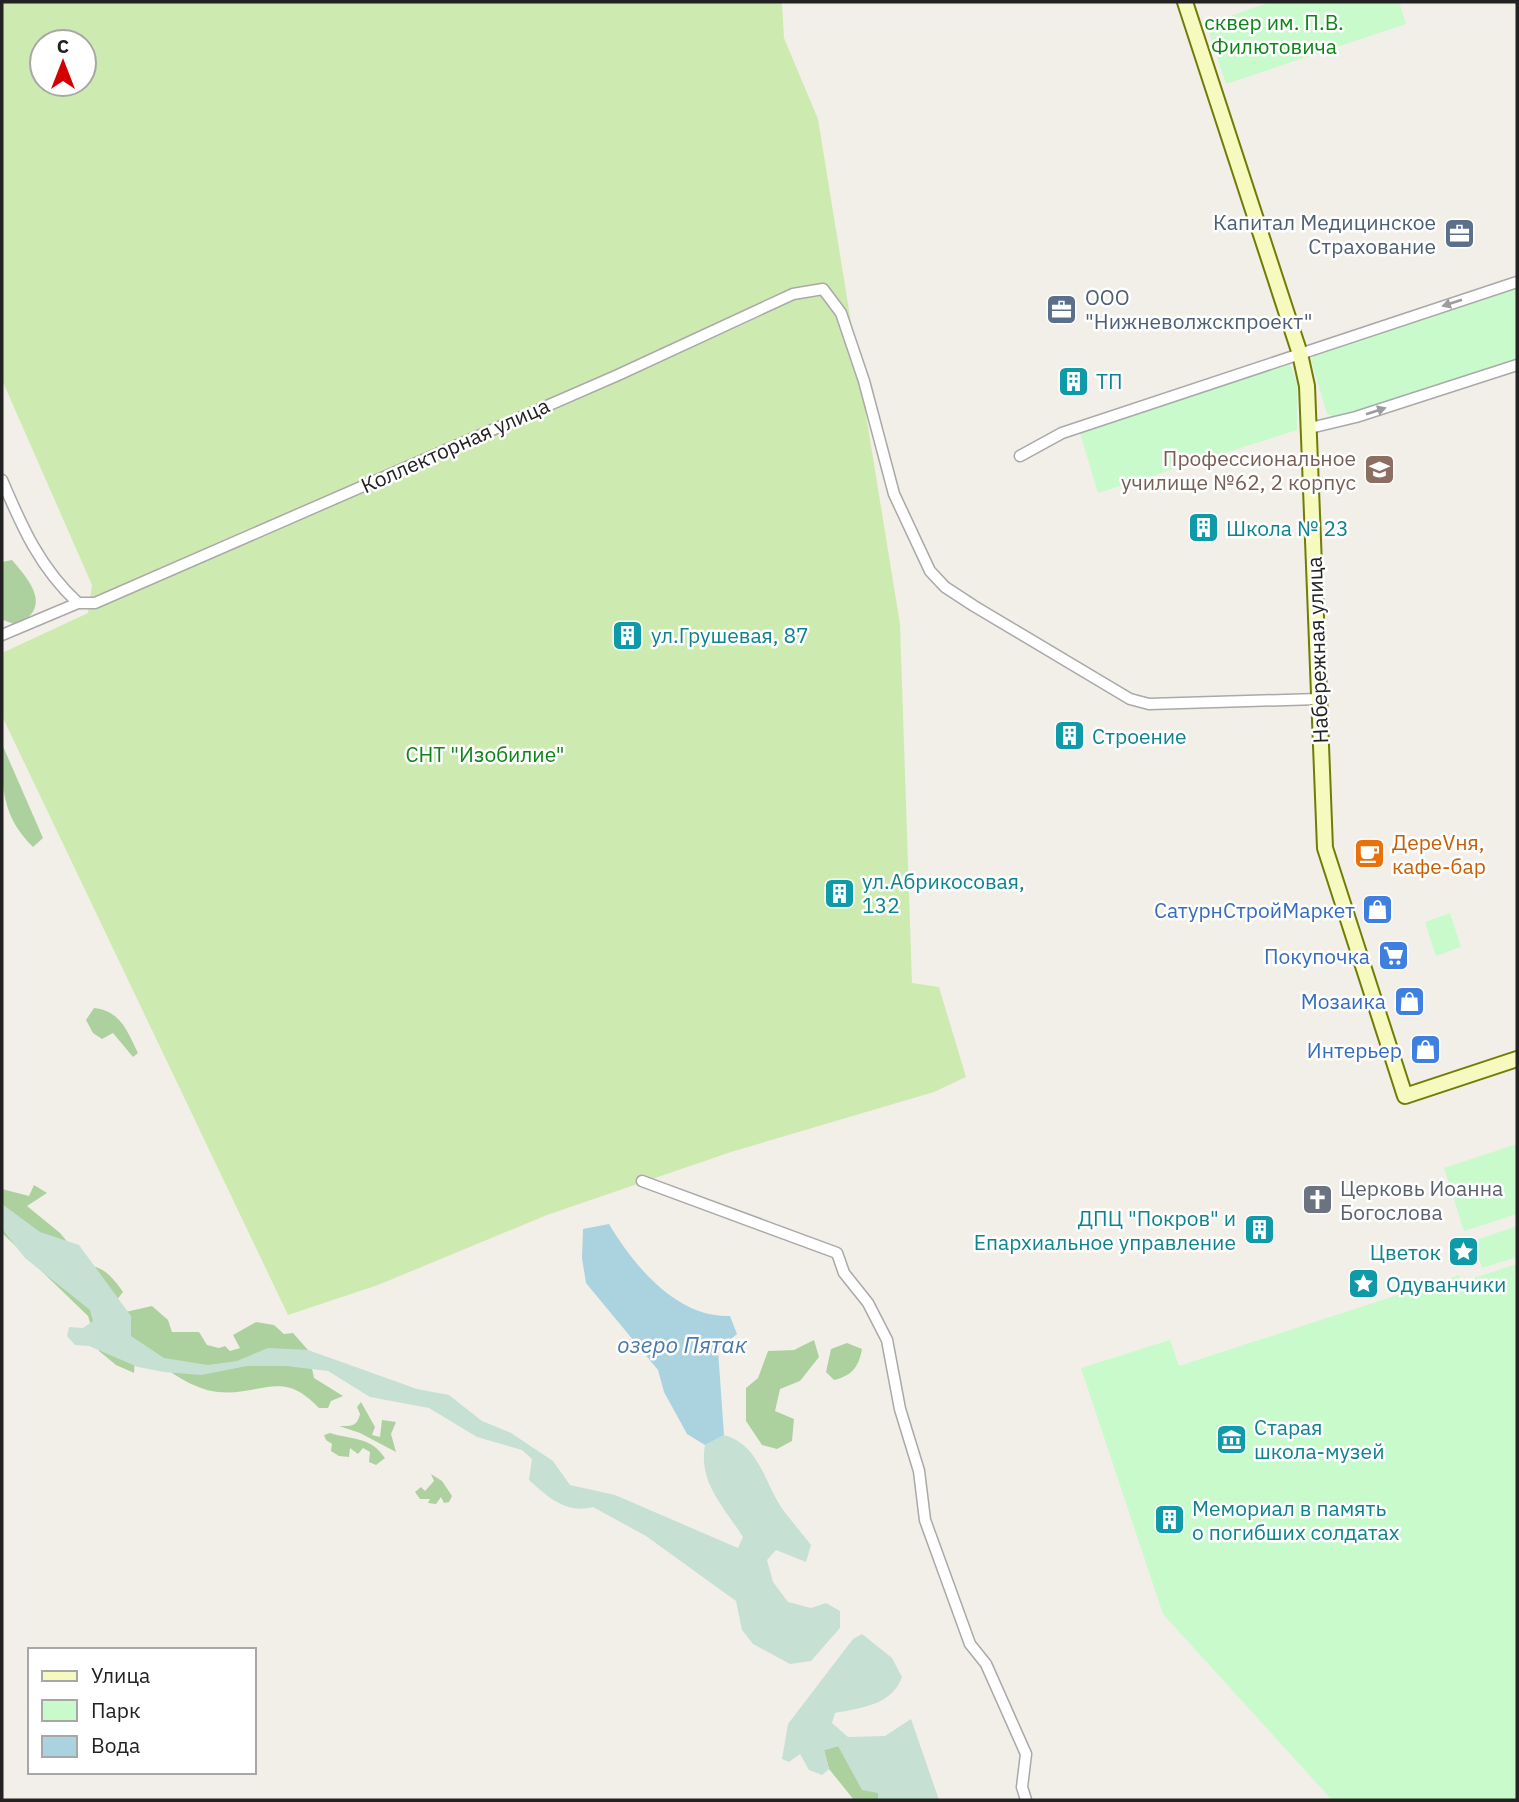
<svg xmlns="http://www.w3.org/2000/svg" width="1519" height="1802" viewBox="0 0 1519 1802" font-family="'IBM Plex Sans',sans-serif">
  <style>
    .grass { fill: #cdebb0; fill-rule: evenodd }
    .forest { fill: #add19e }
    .wetland { fill: #c6e0d4 }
    .park { fill: #c8facc }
    .water { fill: #aad3df }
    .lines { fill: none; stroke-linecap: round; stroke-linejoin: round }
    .street-casing { stroke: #a9a9a9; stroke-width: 13 }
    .secondary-casing { stroke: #707d05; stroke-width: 18 }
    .street { stroke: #fff; stroke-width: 10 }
    .secondary { stroke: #f7fabf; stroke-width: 14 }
    .oneway { fill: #9c9c9c }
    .labels { text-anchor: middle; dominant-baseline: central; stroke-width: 5; stroke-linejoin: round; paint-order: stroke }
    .park-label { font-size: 21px; fill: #0c8416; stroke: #fff }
    .service-label { font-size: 21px; fill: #4e5e75; stroke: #fff; text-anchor: end }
    .culture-label { font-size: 21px; fill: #0d838f; stroke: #fff; text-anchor: start }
    .street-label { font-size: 21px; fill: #222; stroke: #fff }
    .education-label { font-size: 21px; fill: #785e54; stroke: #fff; text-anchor: end }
    .food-label { font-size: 21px; fill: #c56008; stroke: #fff; text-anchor: start }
    .shop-label { font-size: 21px; fill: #366cbe; stroke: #fff; text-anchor: end }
    .worship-label { font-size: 21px; fill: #5b616d; stroke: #fff; text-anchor: start }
    .water-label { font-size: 23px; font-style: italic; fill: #4a7aab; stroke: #fff }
  </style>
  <rect width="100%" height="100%" fill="#f2efe9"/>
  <!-- grass -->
  <path class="grass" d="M2,2H782L784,38L818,119L900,624L912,983L939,987L966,1077L934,1092L731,1152L547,1215L378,1285L288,1315L2,716V653L88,613L92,585L2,380ZM42,42H84V84H42Z"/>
  <!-- forest -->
  <g class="forest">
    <path d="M12,560C30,581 53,607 17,625L3,620L2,612V562Z"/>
    <path d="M2,744L43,838L33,847C1,815 2,787 2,744Z"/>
    <path d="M94,1008C121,1011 127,1031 138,1053L133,1057L113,1033L102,1039L93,1033L86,1020Z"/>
    <path d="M34,1185L47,1193L27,1206L60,1233L87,1265C105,1267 113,1278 123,1292L115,1302L121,1313L152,1306L168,1320L172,1332H199L207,1345L219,1348L225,1346L230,1351L240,1348L233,1335L256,1322L274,1325L284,1334L293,1333L308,1350L314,1378L343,1396L331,1401L328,1408H319C282,1368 262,1396 218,1392C191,1389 168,1370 146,1355L135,1359L134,1373L116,1365L99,1351L88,1316L2,1233V1189L29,1196Z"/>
    <path d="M814,1340L819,1357L800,1381L780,1389L775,1411L794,1419L792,1441L777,1449L762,1445L746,1421V1388L758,1378L768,1351L794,1350Z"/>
    <path d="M847,1343L862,1349C859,1366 852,1376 834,1380L826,1372L831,1349Z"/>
    <path d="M361,1402L375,1427L372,1435L380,1437L382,1420L396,1422L391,1434L396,1452L360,1433L339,1426C351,1426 357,1427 360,1414L357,1407Z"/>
    <path d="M330,1433C352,1440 370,1436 385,1458L376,1465L369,1462L370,1452L363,1448L358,1454L350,1448L349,1457L339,1456L331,1451L332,1444L326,1440L324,1435Z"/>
    <path d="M431,1474L442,1481L452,1496L449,1502L444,1503L441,1497L436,1504L428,1503L430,1499H420L415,1492L421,1487L425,1491L434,1481Z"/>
    <path d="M838,1746L878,1793V1800H854L829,1769L824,1750Z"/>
  </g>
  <!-- wetland -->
  <g class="wetland">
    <path d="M2,1204L40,1232L79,1245L131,1316V1336L164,1358L208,1365L237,1361L268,1348L308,1350L417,1389L449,1395L482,1421L511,1433L553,1461L570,1485L615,1495L738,1548L743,1537C724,1507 698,1482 705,1445L724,1435C760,1445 764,1483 783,1510C792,1522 802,1533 811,1545L806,1562L776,1550L767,1560L773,1582L788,1602L811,1608L826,1603L840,1611V1628L811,1661L790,1664L753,1644L742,1630L736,1601L646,1536L593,1507C566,1514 549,1498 529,1480L532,1459L522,1450L477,1437L429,1408L370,1397L328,1371L286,1366H247L201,1375L164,1372L138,1367L89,1346L75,1345L67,1336L69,1327L83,1328L93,1321L90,1310L25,1258L2,1229Z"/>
    <path d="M862,1634L892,1658L902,1677C892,1705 861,1708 835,1713L832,1723L848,1737L885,1736L911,1719L939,1800H878V1793L862,1790L838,1746L824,1750L829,1769L822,1775L809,1770L800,1754L789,1762L782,1759L788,1724L853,1639Z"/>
  </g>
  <!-- park -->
  <g class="park">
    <path d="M1271,2H1399L1406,24L1226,84L1206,24Z"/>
    <path d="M1517,284V361L1339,418L1327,414L1311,360L1318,351Z"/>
    <path d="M1289,362L1297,383V430L1098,493L1080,433Z"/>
    <path d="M1450,913L1461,947L1436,956L1425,922Z"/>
    <path d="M1517,1144V1214L1464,1231L1444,1168Z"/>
    <path d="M1517,1226V1257L1482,1268L1473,1241Z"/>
    <path d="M1517,1264V1800H1332L1163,1614L1081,1368L1170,1340L1179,1366L1459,1275L1462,1282Z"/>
  </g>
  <!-- water -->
  <path class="water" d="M609,1224C634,1266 677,1318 730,1316L737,1334L718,1350L724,1435L705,1445L687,1434L664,1392L658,1370L586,1283L582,1258L583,1229Z"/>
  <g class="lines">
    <defs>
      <g id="street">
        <path d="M1310,428L1356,417L1517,365"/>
        <path d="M1020,456L1062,433L1517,282"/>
        <path d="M2,480C22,527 40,568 78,603"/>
        <path d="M2,635L78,603H95L618,375L793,294L823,289L841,313L864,381L894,494L930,571L945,587L974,606L1130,699L1149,704L1318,699"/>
        <path d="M642,1181L837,1253L844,1273L868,1303L887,1340L900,1409L919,1471L925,1520L970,1644L986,1664L1026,1754L1022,1787L1026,1800"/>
      </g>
      <path id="secondary" d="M1185,2L1300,354L1307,386L1325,848L1405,1096L1517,1059"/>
    </defs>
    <!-- street casing -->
    <use href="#street" class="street-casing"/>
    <!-- secondary casing -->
    <use href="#secondary" class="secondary-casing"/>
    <!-- street -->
    <use href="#street" class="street"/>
    <!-- secondary -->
    <use href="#secondary" class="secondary"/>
  </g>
  <!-- one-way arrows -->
  <defs><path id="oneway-solid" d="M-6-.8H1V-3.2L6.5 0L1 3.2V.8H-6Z" transform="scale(1.75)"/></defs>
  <g class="oneway">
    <use href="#oneway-solid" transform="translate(1452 303) rotate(162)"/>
    <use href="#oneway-solid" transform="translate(1376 411) rotate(-18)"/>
  </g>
  <!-- icons -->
  <defs>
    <symbol id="office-square" viewBox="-11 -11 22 22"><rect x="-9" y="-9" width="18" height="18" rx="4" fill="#5c6f8a" stroke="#fff"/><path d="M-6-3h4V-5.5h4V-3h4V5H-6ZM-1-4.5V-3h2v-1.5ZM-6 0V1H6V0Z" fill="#fff"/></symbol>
    <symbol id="building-square" viewBox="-11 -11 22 22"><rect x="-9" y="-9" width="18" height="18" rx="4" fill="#0f9aa8" stroke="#fff"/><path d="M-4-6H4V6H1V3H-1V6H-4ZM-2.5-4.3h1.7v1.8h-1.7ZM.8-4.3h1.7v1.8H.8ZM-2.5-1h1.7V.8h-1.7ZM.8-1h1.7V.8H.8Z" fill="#fff"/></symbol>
    <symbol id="school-square" viewBox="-11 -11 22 22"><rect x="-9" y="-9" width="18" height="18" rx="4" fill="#8d6e63" stroke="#fff"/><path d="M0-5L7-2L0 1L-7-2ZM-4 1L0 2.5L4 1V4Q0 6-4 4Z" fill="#fff"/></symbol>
    <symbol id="cafe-square" viewBox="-11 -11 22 22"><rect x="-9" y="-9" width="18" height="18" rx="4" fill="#e8710a" stroke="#fff"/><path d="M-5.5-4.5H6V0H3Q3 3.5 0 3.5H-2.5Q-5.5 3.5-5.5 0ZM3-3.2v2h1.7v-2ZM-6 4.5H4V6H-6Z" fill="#fff"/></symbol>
    <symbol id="shop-square" viewBox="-11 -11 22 22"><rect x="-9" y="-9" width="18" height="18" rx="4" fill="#3f7fe0" stroke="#fff"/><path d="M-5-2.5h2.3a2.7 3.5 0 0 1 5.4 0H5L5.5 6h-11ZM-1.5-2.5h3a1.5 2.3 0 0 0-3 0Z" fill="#fff"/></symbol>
    <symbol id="supermarket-square" viewBox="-11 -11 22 22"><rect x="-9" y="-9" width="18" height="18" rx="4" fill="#3f7fe0" stroke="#fff"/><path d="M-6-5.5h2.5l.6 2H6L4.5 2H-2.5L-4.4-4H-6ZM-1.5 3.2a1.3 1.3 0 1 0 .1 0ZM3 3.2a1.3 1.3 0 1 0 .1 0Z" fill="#fff"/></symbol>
    <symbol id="church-square" viewBox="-11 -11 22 22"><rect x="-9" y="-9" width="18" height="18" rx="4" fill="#6b7280" stroke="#fff"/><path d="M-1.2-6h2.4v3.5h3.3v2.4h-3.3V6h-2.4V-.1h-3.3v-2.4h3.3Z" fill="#fff"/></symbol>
    <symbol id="sight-square" viewBox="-11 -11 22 22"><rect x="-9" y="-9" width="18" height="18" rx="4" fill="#0f9aa8" stroke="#fff"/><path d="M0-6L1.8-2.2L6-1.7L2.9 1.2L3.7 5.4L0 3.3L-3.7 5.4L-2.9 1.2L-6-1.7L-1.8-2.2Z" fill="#fff"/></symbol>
    <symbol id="museum-square" viewBox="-11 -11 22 22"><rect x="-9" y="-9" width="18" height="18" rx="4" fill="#0f9aa8" stroke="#fff"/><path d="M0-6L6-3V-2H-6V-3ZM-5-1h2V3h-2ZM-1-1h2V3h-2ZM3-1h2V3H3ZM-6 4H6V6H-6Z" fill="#fff"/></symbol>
  </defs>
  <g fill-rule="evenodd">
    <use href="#office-square" x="1442" y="216" width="35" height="35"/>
    <use href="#office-square" x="1044" y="292" width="35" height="35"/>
    <use href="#building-square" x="1056" y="364" width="35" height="35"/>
    <use href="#school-square" x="1362" y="452" width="35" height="35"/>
    <use href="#building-square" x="1186" y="510" width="35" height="35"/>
    <use href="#building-square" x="610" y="618" width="35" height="35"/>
    <use href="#building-square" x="1052" y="718" width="35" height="35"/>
    <use href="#cafe-square" x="1352" y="836" width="35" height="35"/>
    <use href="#building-square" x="822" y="876" width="35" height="35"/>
    <use href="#shop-square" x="1360" y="892" width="35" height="35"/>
    <use href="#supermarket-square" x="1376" y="938" width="35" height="35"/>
    <use href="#shop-square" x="1392" y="984" width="35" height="35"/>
    <use href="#shop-square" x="1408" y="1032" width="35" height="35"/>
    <use href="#church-square" x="1300" y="1182" width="35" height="35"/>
    <use href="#building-square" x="1242" y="1212" width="35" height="35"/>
    <use href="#sight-square" x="1446" y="1234" width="35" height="35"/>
    <use href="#sight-square" x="1346" y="1266" width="35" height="35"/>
    <use href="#museum-square" x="1214" y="1422" width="35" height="35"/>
    <use href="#building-square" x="1152" y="1502" width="35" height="35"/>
  </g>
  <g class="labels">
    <!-- park labels -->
    <g class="park-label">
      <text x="1274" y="22">сквер им. П.В.<tspan x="1274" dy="24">Филютовича</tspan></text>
      <text x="485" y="754">СНТ "Изобилие"</text>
    </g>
    <!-- service labels -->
    <g class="service-label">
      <text x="1436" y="222">Капитал Медицинское<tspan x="1436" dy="24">Страхование</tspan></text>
      <text x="1085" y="297" text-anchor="start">ООО<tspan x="1085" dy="24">"Нижневолжскпроект"</tspan></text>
    </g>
    <!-- culture labels -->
    <g class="culture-label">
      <text x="1096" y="381">ТП</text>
      <text x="1226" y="528">Школа № 23</text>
      <text x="651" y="635">ул.Грушевая, 87</text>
      <text x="1092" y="736">Строение</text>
      <text x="862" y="881">ул.Абрикосовая,<tspan x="862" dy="24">132</tspan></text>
      <text x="1236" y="1218" text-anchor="end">ДПЦ "Покров" и<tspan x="1236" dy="24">Епархиальное управление</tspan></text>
      <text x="1441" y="1252" text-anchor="end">Цветок</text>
      <text x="1386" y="1284">Одуванчики</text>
      <text x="1254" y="1427">Старая<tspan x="1254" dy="24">школа-музей</tspan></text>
      <text x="1192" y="1508">Мемориал в память<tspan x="1192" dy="24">о погибших солдатах</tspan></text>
    </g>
    <!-- street labels -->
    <g class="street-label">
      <text transform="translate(455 445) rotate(-24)">Коллекторная улица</text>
      <text transform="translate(1317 650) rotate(-92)">Набережная улица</text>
    </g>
    <!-- education labels -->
    <g class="education-label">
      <text x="1356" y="458">Профессиональное<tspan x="1356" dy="24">училище №62, 2 корпус</tspan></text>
    </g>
    <!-- food labels -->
    <g class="food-label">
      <text x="1392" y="842">ДереVня,<tspan x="1392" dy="24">кафе-бар</tspan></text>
    </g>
    <!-- shop labels -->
    <g class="shop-label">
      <text x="1355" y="910">СатурнСтройМаркет</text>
      <text x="1370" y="956">Покупочка</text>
      <text x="1386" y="1001">Мозаика</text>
      <text x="1402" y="1050">Интерьер</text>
    </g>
    <!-- worship labels -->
    <g class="worship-label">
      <text x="1340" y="1188">Церковь Иоанна<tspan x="1340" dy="24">Богослова</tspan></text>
    </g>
    <!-- water labels -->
    <g class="water-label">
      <text x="682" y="1344">озеро Пятак</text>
    </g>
  </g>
  <!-- border -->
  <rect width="1519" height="1802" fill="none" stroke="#222222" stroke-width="7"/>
  <!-- legend -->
  <rect x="28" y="1648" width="228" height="126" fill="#ffffff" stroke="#a7a7a7" stroke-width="2"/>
  <rect x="42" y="1671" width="35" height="10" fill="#f7fabf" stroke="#a7a7a7" stroke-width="2"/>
  <text x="91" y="1683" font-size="21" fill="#222222">Улица</text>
  <rect x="42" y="1700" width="35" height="21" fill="#c8facc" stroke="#a7a7a7" stroke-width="2"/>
  <text x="91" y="1718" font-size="21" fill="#222222">Парк</text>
  <rect x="42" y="1736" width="35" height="21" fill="#aad3df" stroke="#a7a7a7" stroke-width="2"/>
  <text x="91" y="1753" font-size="21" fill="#222222">Вода</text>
  <!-- north arrow -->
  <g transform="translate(63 63)"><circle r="33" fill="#ffffff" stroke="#a7a7a7" stroke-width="2"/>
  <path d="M0-5L12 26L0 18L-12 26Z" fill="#d40000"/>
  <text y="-10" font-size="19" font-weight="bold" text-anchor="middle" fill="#222222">С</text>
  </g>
</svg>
